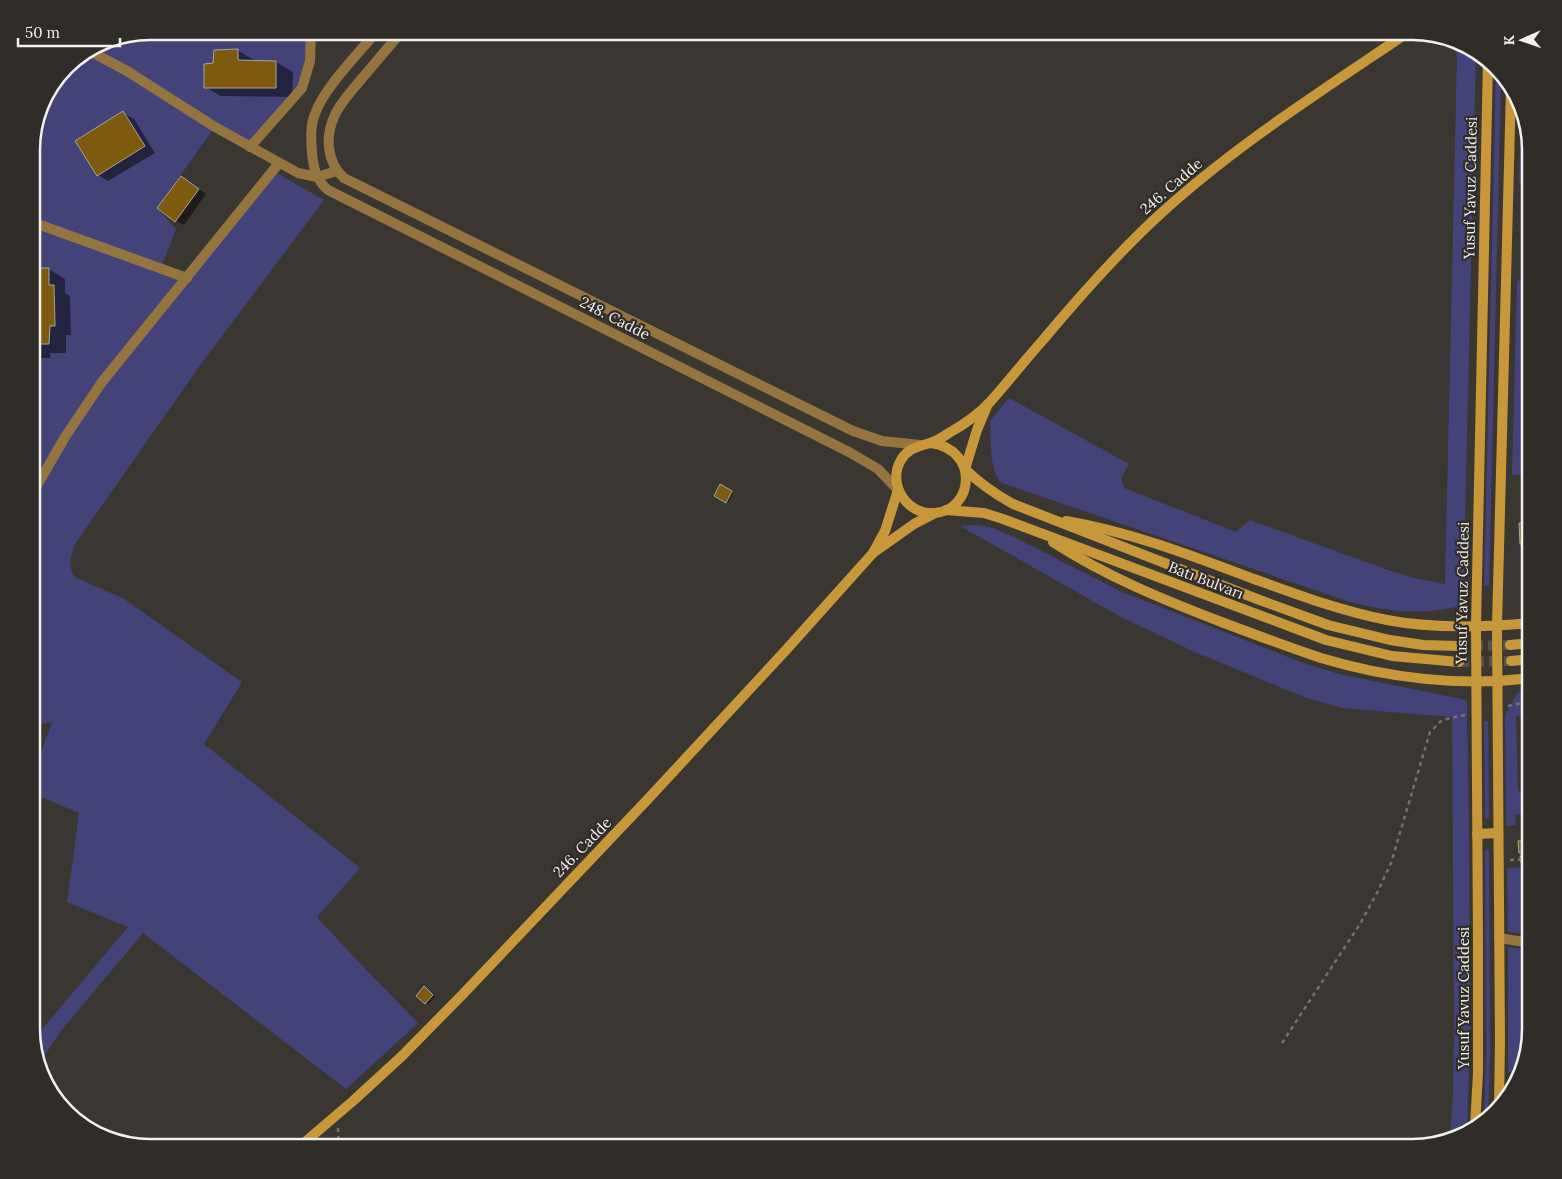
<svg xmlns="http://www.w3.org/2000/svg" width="1562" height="1179" viewBox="0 0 1562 1179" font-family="Lora,serif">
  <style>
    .green { fill: #434379 }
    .shadow { fill: #0007 }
    .building { fill: #7d5a0d; stroke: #a7a39e }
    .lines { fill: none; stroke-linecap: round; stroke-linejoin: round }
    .secondary-tunnel { stroke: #56534f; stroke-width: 10; stroke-dasharray: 10 5; stroke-linecap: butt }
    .path { stroke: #74716e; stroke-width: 2.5; stroke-dasharray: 4 4; stroke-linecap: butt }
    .street { stroke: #94753f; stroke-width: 10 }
    .secondary { stroke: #c79739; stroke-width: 10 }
    .labels { text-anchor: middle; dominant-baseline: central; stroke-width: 4.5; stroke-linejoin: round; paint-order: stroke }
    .street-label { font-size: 15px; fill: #f3f1ee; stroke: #302d29 }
    .rim { fill: none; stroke: #f3f1ee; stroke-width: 2.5 }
  </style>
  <rect width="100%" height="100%" fill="#3a3733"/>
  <!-- green -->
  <g class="green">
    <path d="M150,31H311L306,79L250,147L215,127L157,208L176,229L161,268L187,278L273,171L324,200L201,364L75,544C71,555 67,568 75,577L124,599L242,682L204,744L360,868L317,917L352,955L418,1023L346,1089L143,933L60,1032L39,1064L33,1040L128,927L67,902L79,813L32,793V778L52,722L32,726V142L43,98L71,61L105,40Z"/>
    <path d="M1451,38L1476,52L1463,605C1421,616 1392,612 1350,602L1002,483C989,472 991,437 990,421L1009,398L1129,464L1121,478L1124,488L1236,532L1250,520L1385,569L1414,578L1445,584L1457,56Z"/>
    <path d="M1496,70L1501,76L1489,586H1484Z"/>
    <path d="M1520,150H1531V183H1519Z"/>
    <path d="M1531,277V474L1512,475L1517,281Z"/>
    <path d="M978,525L993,528L1014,537L1120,591L1303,663L1339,674L1467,700L1469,832L1470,1034L1467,1134L1450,1139L1453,1094L1454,1029L1452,717L1342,708L1304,697L1197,653L1121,617L960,526Z"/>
    <path d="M1531,684V714L1516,716L1518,791L1531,794V812L1515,815L1516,825L1506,826L1505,715L1516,695L1523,688Z"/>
    <path d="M1484,721H1488L1489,818H1485Z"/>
    <path d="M1485,850H1489L1490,1053L1488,1116L1484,1120L1486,1052Z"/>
    <path d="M1531,867V935L1508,932L1507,868Z"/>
    <path d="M1508,947L1531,951V963H1526V968H1523L1520,1072H1508Z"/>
  </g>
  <!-- shadow -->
  <g class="shadow">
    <path d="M237,50L254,60V62H276L293,72L292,97L221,96L205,87Z"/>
    <path d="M123,113L134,119L155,153L108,181L98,175Z"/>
    <path d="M189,182L206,194L184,225L176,221Z"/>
    <path d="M32,266L38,269H49L65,279V293L70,296L71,335H66V353H50V358H32Z"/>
    <path d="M720,486L733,493L728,503L715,496Z"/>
    <path d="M427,989L435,997L428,1004L426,1003Z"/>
  </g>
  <!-- building -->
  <g class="building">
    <path d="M238,49V60L276,61V88H204V64L213,63L214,50Z"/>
    <path d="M123,111L145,146L97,176L75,141Z"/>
    <path d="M181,176L199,189L175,222L157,208Z"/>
    <path d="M1526,191H1531V247H1527Z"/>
    <path d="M32,268H49V285H54L55,326H50L49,344H34V349H32Z"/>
    <path d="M720,484L732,491L726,503L714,496Z"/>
    <path d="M1531,506V559L1524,560V544H1520L1519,523H1523V507Z"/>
    <path d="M1531,840V853H1519L1518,841Z"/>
    <path d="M1520,856H1531V863H1521Z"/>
    <path d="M1528,966H1531V1017H1528V1012H1525V970H1528Z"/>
    <path d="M424,986L433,995L425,1004L416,996Z"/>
  </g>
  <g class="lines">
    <!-- secondary-tunnel -->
    <g class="secondary-tunnel">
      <path d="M1458,646L1510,645"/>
      <path d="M1459,662L1511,661"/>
    </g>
    <!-- path -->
    <g class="path">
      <path d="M1508,706L1531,701"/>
      <path d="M1510,860L1531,859"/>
      <path d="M1282,1043L1360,924L1378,891L1391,863L1430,732L1442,720L1465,715"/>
      <path d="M338,1128L339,1148"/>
    </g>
    <!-- street -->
    <g class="street">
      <path d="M377,31C359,53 323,89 315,114C310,126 311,139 312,152C313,167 316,180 328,190L849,452L878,469L898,490"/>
      <path d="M402,31C388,48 373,65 359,82C350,93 339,104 334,117C325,137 327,163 344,178L853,431L882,441L920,445"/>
      <path d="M88,50L127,71L215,127L298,173L317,177L337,171"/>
      <path d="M250,147L302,88L310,61L311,31"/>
      <path d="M32,222L187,278"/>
      <path d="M32,494L65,437L102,382L279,163"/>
      <path d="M1499,938L1531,943"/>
    </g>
    <!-- secondary -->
    <g class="secondary">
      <path d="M987,406L977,430L965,469C980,484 995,494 1013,504L1257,599L1328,625L1390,640L1423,645L1458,646"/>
      <path d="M931,443C980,450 974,511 934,513C906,515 887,483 901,460C908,448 918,447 930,443C936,441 943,437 949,433C963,425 979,414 990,402C1008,382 1025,360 1043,340C1079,297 1116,255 1157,217C1234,146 1323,90 1410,31"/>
      <path d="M898,490L885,531L873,553L914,524L935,513"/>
      <path d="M946,510L984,513L1003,519L1326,640L1392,656L1459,662"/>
      <path d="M1066,521C1131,532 1193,556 1254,579C1298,595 1341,611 1387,620C1434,629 1484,627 1531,623"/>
      <path d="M1053,542C1107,577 1164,600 1224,623C1256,635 1288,647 1321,658C1387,678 1461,687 1531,678"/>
      <path d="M1510,645L1531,643"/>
      <path d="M1511,661L1531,659"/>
      <path d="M1477,834L1498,833"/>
      <path d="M1499,1108L1500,1041L1497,626L1511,88"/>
      <path d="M1475,1127L1478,1073V942L1476,626L1488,60"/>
      <path d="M298,1148L353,1101L402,1056L463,994L648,799L786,650L873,553"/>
    </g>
  </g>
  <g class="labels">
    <!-- street labels -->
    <g class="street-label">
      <text transform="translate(1171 186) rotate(-41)">246. Cadde</text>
      <text transform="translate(1470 188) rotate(-89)">Yusuf Yavuz Caddesi</text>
      <text transform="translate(615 318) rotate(27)">248. Cadde</text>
      <text transform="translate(1206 580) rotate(21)">Batı Bulvarı</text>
      <text transform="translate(1462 593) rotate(-89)">Yusuf Yavuz Caddesi</text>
      <text transform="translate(582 847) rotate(-46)">246. Cadde</text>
      <text transform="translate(1463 998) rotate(-90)">Yusuf Yavuz Caddesi</text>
    </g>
  </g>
  <!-- crop -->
  <path d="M0 0H1562V1179H0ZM150 40H1412A110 110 0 0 1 1522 150V1029A110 110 0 0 1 1412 1139H150A110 110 0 0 1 40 1029V150A110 110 0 0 1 150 40Z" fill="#302d29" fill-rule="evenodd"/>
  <path class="rim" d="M150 40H1412A110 110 0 0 1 1522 150V1029A110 110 0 0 1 1412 1139H150A110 110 0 0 1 40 1029V150A110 110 0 0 1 150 40Z"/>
  <!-- north arrow -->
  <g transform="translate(1522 40) rotate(268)" stroke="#302d29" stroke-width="4" paint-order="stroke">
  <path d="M0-4L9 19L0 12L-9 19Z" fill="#f3f1ee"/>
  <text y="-8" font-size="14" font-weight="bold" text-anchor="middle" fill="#f3f1ee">K</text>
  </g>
  <!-- scale -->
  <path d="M18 38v8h102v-8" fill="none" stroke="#f3f1ee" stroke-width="2.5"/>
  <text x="25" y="38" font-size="15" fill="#f3f1ee" stroke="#302d29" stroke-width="4" paint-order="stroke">50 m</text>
</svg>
